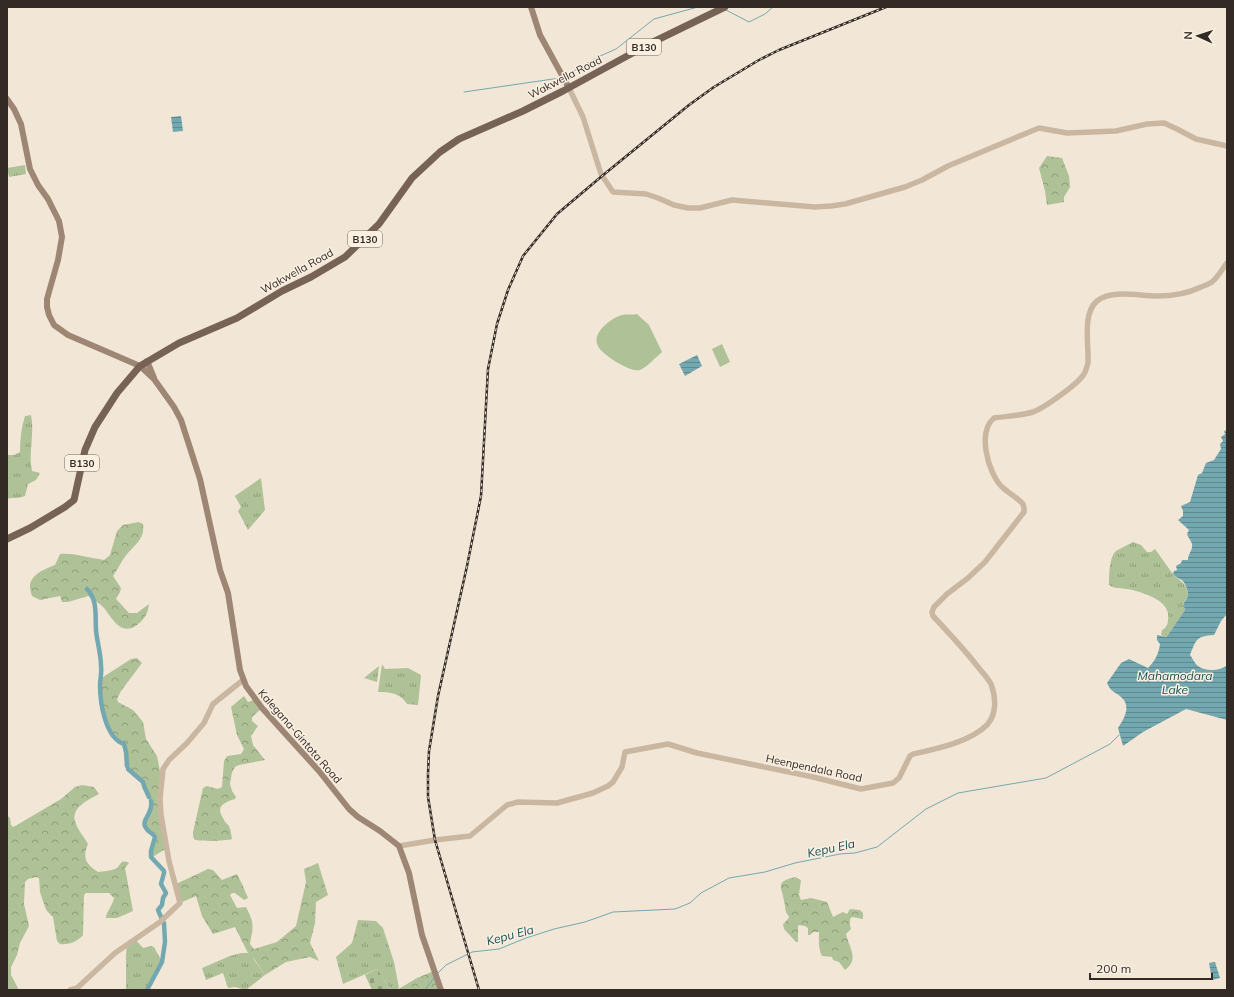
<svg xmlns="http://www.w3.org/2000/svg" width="1234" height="997" viewBox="0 0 1234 997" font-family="Mulish,sans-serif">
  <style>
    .grass { fill: url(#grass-tufts) }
    .forest { fill: url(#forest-crowns) }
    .cemetery { fill: url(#cemetery-stones) }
    .park { fill: #afc196 }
    .water { fill: url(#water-rules) }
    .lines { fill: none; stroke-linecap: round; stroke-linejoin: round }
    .stream { stroke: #74a8b0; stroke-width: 1 }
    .canal { stroke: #74a8b0; stroke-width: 4.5 }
    .tertiary { stroke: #cab7a2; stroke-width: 5.5 }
    .secondary { stroke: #9d8673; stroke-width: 6 }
    .primary { stroke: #776355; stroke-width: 7 }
    .rail-casing { stroke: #342a25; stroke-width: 2.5 }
    .rail { stroke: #f9f0e2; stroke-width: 1; stroke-dasharray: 3; stroke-linecap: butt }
    .labels { text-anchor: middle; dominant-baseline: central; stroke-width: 3; stroke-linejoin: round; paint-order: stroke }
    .shield { fill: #f9f0e2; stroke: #6f655e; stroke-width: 1 }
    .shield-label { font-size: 10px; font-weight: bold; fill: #342a25 }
    .street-label { font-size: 11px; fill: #342a25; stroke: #f9f0e2 }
    .water-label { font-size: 12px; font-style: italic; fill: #194e56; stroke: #f9f0e2 }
  </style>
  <defs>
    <pattern id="grass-tufts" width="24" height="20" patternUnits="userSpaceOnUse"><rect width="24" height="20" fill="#afc196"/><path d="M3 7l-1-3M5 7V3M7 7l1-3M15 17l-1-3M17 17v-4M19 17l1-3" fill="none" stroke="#8f9d7a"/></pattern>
    <pattern id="forest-crowns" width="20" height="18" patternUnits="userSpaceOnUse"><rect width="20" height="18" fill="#afc196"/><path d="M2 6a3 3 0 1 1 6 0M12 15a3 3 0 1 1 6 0" fill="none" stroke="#8f9d7a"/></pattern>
    <pattern id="cemetery-stones" width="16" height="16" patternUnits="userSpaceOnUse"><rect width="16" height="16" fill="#afc196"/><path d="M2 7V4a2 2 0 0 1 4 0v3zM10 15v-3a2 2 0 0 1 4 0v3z" fill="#8f9d7a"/></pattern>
    <pattern id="water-rules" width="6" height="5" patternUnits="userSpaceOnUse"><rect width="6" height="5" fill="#74a8b0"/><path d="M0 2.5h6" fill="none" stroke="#60898f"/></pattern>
  </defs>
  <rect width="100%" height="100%" fill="#f2e7d6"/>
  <!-- grass -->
  <g class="grass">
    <path d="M25,165L26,174L9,177L7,168Z"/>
    <path d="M31,415C35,434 28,452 32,471L40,473L36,480L28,484L25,496C17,499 13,497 7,499V455H14L20,452C20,440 21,428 25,416Z"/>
    <path d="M261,478L265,510L248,530L238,511L241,507L235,496Z"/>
    <path d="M1133,542L1141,545L1147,552H1151L1155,549C1160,556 1165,563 1170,570C1178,582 1187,580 1188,596C1185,603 1182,600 1185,610L1170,632L1165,637L1161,635L1162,630C1166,628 1168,624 1168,620C1172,600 1142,592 1127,589C1121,588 1115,589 1109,585C1109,577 1109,557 1116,551C1121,548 1128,545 1133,542Z"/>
    <path d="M382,664L385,669L408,668L421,675L418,705L407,704C400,693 391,692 378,692Z"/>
    <path d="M379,666L377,682L364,678Z"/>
    <path d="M358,920L376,921L383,928L394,962L399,988L397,990H391L377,969L343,984L336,957L352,943Z"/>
    <path d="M135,939L143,948L151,946L154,947L162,962L147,990H126V955L127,944Z"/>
    <path d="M241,953H248L250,954L265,975L246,990L235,987L228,988L223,973L206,980L202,968L230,956Z"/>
  </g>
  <!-- forest -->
  <g class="forest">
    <path d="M1047,156L1062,158L1069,176L1070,187L1064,197V202L1047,205L1045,191L1039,168Z"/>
    <path d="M139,522L143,524C145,538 136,544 127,554C122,560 118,569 113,576L121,588L120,592L116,599L129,613H137L149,604C148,613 145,619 137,625C119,638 111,614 101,605C97,602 92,599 88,596L68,602H62L60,596L40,600L32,596C31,593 30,589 30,586C31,574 45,569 55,565L60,554C75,553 89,558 104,560L110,555L117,531L123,525Z"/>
    <path d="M137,658L142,663L121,691L117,699L118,702L133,710L143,722L146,739L157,756L161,776L159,796L167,848L151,858V851L155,837L146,828L144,821C160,799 144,803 143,781L127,769L126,752L124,744C104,737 98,697 100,679L131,659Z"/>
    <path d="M244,696L248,702L256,699L262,708L252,717V721L258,726L251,736L253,745L265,760L239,765L235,767L232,772L230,784L232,791L236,797L235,799C225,802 215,806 223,818C224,821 227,824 229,826C231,830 231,835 232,839C227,841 197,842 194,839C193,837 193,834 193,832L203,788L207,786L218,789L222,787L224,761L227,756L241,754L244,749L237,735L231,707Z"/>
    <path d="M82,785L94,787L99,794C90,799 71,807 75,821C77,829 84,837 88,844C82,858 86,864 98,872C103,871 110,871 115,869C121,867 119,858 129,863L125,868L133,911L117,918H106C106,912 113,905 114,898L109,893H86L84,895L83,935C77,942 69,945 60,944L57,941L53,917L46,910L40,892L39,878L36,877L28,879L25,882L24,904L29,926L20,943L17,955L11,967V975H7V815L10,818L11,825L13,827L17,825L61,799L75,787Z"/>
    <path d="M318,863L328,895L316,902L315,923L310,943L319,961L310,957L286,962L265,975L255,960L248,953L235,927L213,934L202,916L196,896L180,903L176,884L208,869L213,870L222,880L237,874L242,884L248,898L244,900L235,893H232L230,895L237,908L246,907C255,924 253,926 250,944L254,949L277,942L296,926L306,882L304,869Z"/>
    <path d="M795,877L801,880L799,895L801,900L811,898L827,902L833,917L843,912L847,914L850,909L860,910L863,913V919L852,917L850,919V925L851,929L846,934C849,948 860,959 845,970L839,962L833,960L832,957L822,956C818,948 819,940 819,932H813L810,935H808V928L805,926L799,925L798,926V942H796L784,929L783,924L788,919L789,916C784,912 786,907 784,901C782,887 774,882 795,877Z"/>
    <path d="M434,971L440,990H397L417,978Z"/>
  </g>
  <!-- cemetery -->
  <path class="cemetery" d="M377,969L391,990H372L365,975Z"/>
  <!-- park -->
  <g class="park">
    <path d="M637,314L649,325L662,352C656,357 646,368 640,370C631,373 602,355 598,346C591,333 611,318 622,315C626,314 633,315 637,314Z"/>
    <path d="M722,344L730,362L720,367L712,349Z"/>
    <path d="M7,975H11L19,990H7Z"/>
  </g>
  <!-- water -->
  <g class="water">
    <path d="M181,116L183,131L173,132L171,117Z"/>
    <path d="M697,355L702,366L685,376L679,364Z"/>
    <path d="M1227,430V614L1221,621L1214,635C1196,636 1196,640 1190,655C1193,659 1195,664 1198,666C1205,672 1221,671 1227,665V720L1186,709L1143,732L1123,746L1118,728C1123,720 1131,708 1123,699C1116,691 1112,694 1107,683L1121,663L1129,659L1148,668C1155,661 1159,653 1160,644L1157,640V635L1166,637L1170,632L1185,610C1182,600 1185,604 1188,596C1188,591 1186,584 1182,580C1178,578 1176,577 1173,574L1174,571L1177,570L1176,566L1181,563L1182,560H1188C1188,554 1193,550 1192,544C1191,541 1188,537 1187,534L1189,530L1178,520L1183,516V511L1181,506L1190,502L1198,475L1202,473L1206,463L1214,460L1221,449L1220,444L1223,441L1221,437L1225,434L1224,431Z"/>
    <path d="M1215,962L1220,978L1212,980L1209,963Z"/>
  </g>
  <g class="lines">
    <!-- stream -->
    <g class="stream">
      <path d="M726,10L749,22L765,14L773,7"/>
      <path d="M565,76L598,57L616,49L654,19L698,7"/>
      <path d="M464,92L560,78"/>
      <path d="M437,974L446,965L472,952L499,949L526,938L554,929L585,922L613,912L675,909L690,903L701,893L729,878L765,872L795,863L840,854L855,853L877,847L926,809L958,793L1046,778L1110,744L1119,735"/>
      <path d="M425,990L434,978"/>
    </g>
    <!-- canal -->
    <g class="canal">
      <path d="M87,589C98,600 95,616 96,630C97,642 101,654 101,666C102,673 100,679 100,685C100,702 105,738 124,744L126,752L127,766"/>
      <path d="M128,769L143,782L144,786L149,797"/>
      <path d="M151,801C154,813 140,820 146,828C148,832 153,833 155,837L151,851V857L164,871V873L161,884L166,893L163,898L162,905L158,910L161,917"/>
      <path d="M147,990L162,962L165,942L164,923"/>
    </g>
    <!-- tertiary -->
    <g class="tertiary">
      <path d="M569,88L583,117L601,174L613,192L646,194L658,198L674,205L688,208H700L732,200L815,207L831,206L845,204L905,187L922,180L948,166L1039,128L1067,133L1116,131L1147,124L1164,123L1177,129L1196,139L1227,146"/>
      <path d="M399,846L435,840L470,836L507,805L518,802L557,803L593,793L608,786L613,782L622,767L625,752L668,744L697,753L813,777L861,789L893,783L899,778L910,756L913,754C936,749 970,742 987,725C997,714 996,697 991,684C988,678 982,672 978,667C964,649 949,633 933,616L932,612L934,607L947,594L968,578L985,562L1024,512V508L1023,504C1017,497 1008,493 1001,486C988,472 977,432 994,418C1006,416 1020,416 1033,412C1044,408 1078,384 1084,374C1086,371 1087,366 1088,363C1089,346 1082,313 1097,301C1112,289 1138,296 1157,296C1172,296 1187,294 1201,287C1204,286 1209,284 1212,282C1218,277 1222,269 1227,263"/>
      <path d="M70,990L77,988L115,953L160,922L180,903L169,861L161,815L160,799L163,769L169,760L187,743L204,723L213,704L243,680"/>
    </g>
    <!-- secondary -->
    <g class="secondary">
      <path d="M531,7L540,35L569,88"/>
      <path d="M7,99L14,109L21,124L30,169L38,185L48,199L59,221L62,237L58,260L47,299V307L49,315L54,325L68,335L140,366L154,379L174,407L181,420L200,479L220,570L228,593L240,670L246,686L262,708L319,771L349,809L358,817L380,831L399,846L409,873L422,935L441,990"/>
      <path d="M147,361L154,378"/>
    </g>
    <!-- primary -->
    <path class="primary" d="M7,539L30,528L65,507L74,500L85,450L95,427L117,393L140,366L179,343L237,318L282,291L311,277L345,257L379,224L412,178L440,152L459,139L523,111L563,91L651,43L725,7"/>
    <defs>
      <path id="rail" d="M479,990L435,840L428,797V774L429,751L438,696L467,566L481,496L488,369L497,324L508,290L523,256L557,214L602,176L689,105L714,87L759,60L779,50L886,7"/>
    </defs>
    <!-- rail casing -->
    <use href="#rail" class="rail-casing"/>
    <!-- rail -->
    <use href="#rail" class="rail"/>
  </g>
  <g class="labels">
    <!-- shield labels -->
    <g class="shield">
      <rect x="627" y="39" width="34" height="16" rx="3"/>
      <rect x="348" y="231" width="34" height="16" rx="3"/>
      <rect x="65" y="455" width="34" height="16" rx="3"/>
    </g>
    <g class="shield-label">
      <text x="644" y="47">B130</text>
      <text x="365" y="239">B130</text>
      <text x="82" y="463">B130</text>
    </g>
    <!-- street labels -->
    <g class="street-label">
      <text transform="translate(565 77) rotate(-27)">Wakwella Road</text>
      <text transform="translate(297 271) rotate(-29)">Wakwella Road</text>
      <text transform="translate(300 736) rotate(49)">Kalegana-Gintota Road</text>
      <text transform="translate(814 768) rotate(12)">Heenpendala Road</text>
    </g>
    <!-- water labels -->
    <g class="water-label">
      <text x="1175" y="675">Mahamodara<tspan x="1175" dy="14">Lake</tspan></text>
      <text transform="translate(831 848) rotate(-12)">Kepu Ela</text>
      <text transform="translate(510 935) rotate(-15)">Kepu Ela</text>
    </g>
  </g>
  <!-- border -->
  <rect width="1234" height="997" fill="none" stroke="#342a25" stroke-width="16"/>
  <!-- north arrow -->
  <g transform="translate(1198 36) rotate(273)" stroke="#f9f0e2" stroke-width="3" paint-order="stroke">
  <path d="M0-3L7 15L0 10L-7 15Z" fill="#342a25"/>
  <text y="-6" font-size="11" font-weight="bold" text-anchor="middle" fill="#342a25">N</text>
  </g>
  <!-- scale -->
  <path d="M1090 973v6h122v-6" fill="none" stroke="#342a25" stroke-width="2"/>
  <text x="1096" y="973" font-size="12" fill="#342a25" stroke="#f9f0e2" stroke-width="3" paint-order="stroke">200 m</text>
</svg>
